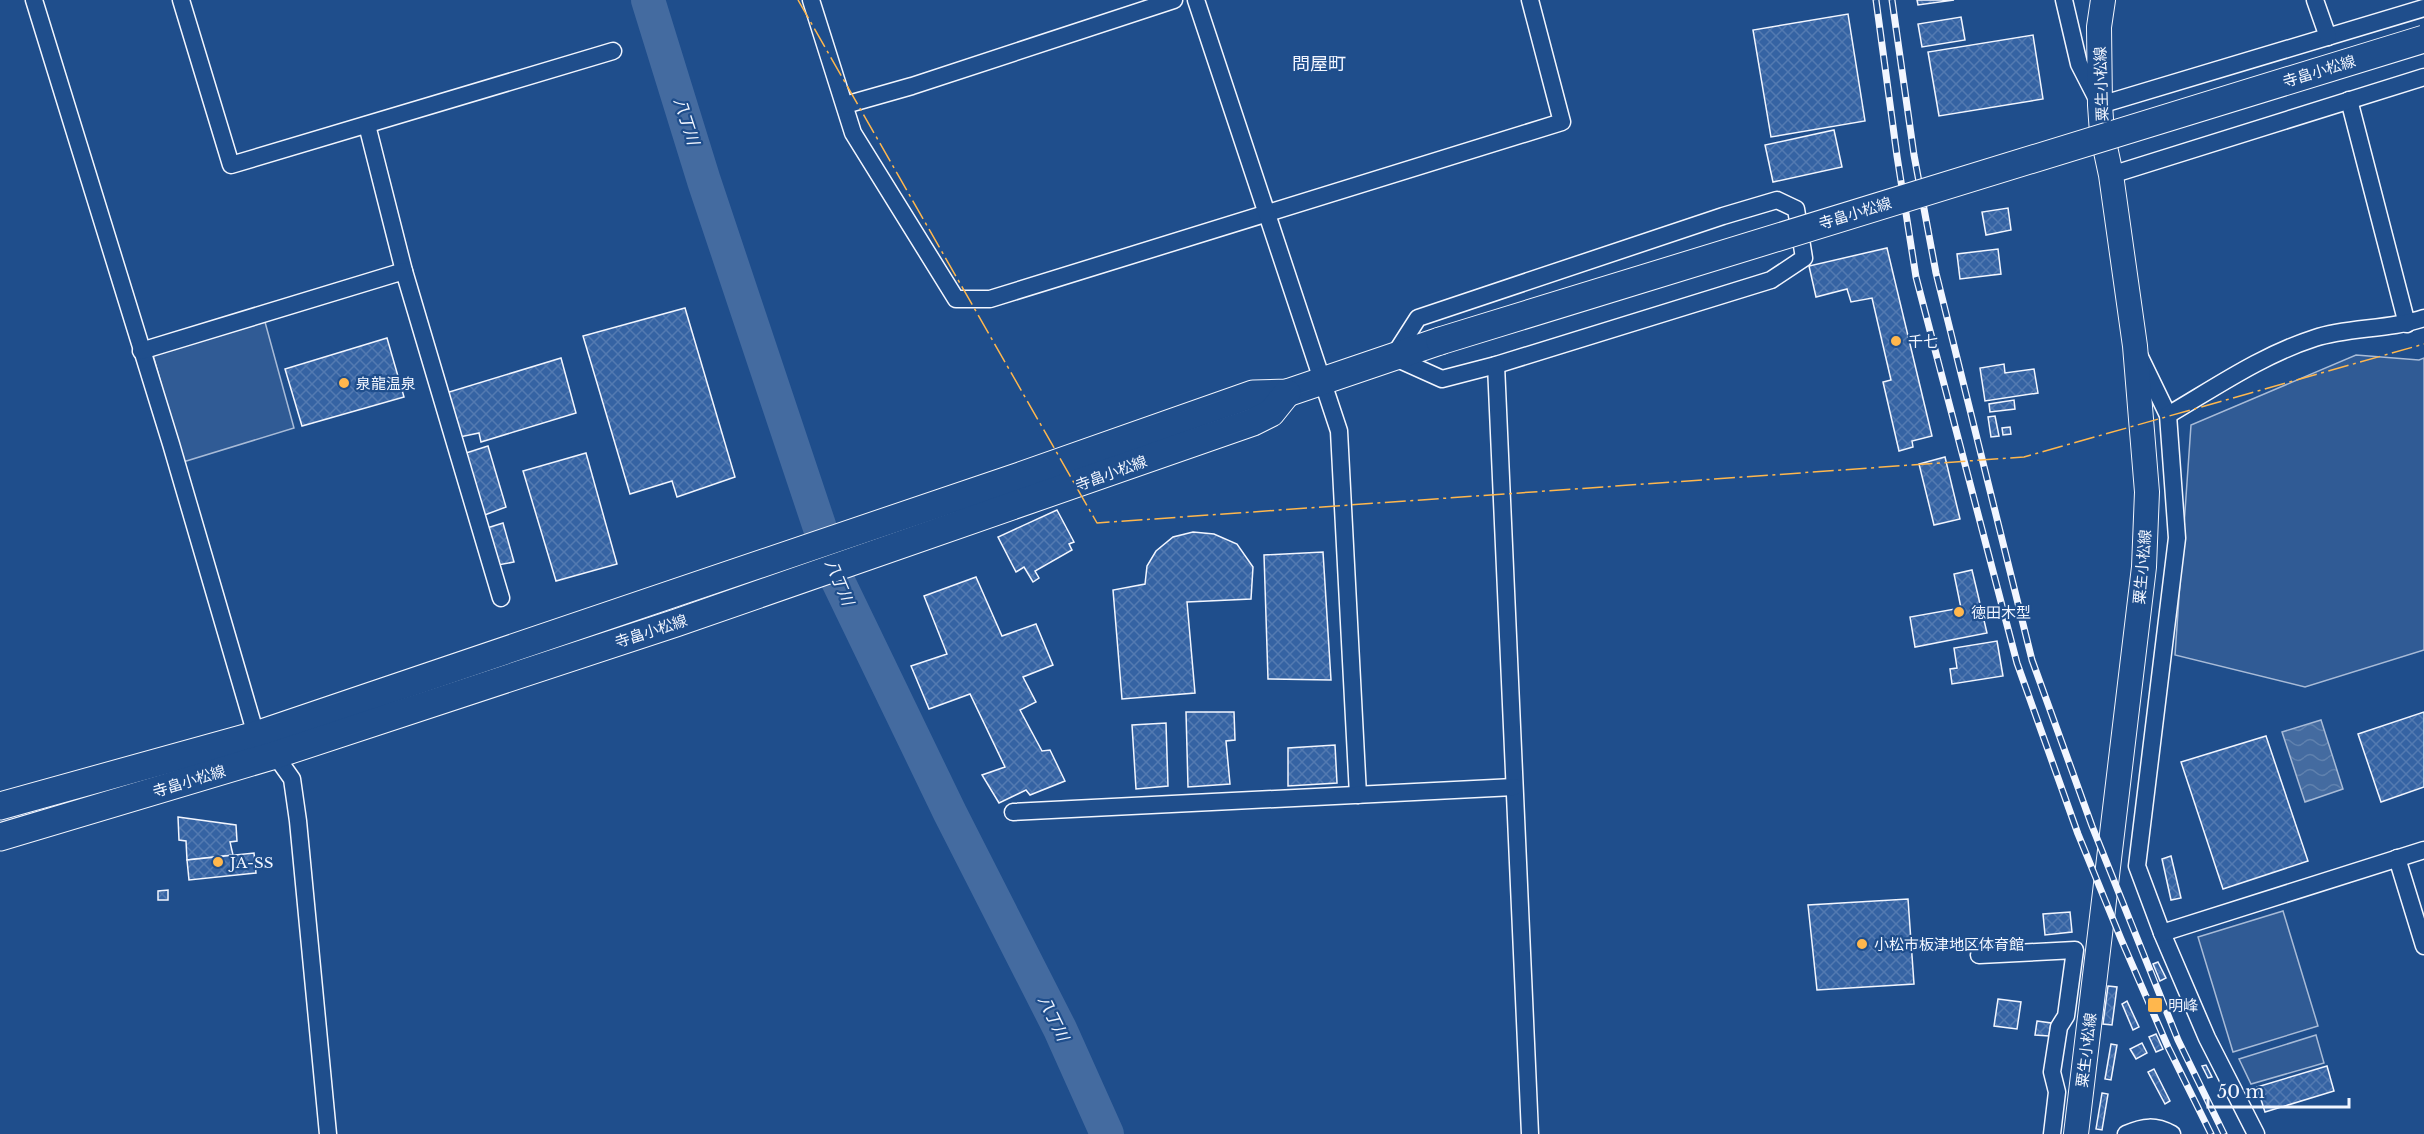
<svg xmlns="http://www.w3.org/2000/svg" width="2424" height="1134" viewBox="0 0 2424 1134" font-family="'Libre Baskerville','Noto Sans JP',serif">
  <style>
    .built { fill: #305b95; stroke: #a8bbd7; stroke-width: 1.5 }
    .water { fill: url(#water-waves); stroke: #a8bbd7; stroke-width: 1.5 }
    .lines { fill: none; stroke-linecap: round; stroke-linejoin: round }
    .river { stroke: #446ba0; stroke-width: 34 }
    .building { fill: url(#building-cross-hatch); stroke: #f2f6ff; stroke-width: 1.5 }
    .street-casing { stroke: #f2f6ff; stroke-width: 19 }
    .secondary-casing { stroke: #f2f6ff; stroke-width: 26 }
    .primary-casing { stroke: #f2f6ff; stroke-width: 29 }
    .street { stroke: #1f4e8c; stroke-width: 16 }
    .secondary { stroke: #1f4e8c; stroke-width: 24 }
    .primary { stroke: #1f4e8c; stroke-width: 27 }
    .rail-casing { stroke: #f2f6ff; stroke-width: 7 }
    .rail { stroke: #1f4e8c; stroke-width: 4.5; stroke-dasharray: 14; stroke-linecap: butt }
    .primary-bridge-casing { stroke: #f2f6ff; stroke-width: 29; stroke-linecap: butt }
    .primary-bridge { stroke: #1f4e8c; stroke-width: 27 }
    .power { stroke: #ffb74d; stroke-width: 1.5; stroke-dasharray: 21 4.5 3 4.5; stroke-linecap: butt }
    .poi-dot { fill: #ffb74d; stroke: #1f4e8c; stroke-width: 2 }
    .labels { text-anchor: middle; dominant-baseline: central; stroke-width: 4.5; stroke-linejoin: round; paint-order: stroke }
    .street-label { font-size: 15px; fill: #f2f6ff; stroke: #1f4e8c }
    .poi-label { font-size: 15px; fill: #f2f6ff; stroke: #1f4e8c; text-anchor: start }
    .water-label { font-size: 16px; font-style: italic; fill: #f2f6ff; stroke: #1f4e8c }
    .quarter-label { font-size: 18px; fill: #f2f6ff; stroke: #1f4e8c }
  </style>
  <defs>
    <pattern id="water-waves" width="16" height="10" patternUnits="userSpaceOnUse" patternTransform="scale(1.5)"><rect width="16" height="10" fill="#446ba0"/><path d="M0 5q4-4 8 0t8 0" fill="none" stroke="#5f81ae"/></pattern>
    <pattern id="building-cross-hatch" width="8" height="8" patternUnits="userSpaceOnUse" patternTransform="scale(1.5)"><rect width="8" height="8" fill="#3563a3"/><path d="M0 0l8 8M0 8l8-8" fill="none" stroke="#537ab1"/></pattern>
  </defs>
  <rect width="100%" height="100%" fill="#1f4e8c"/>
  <!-- built -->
  <g class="built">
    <path d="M265,322L294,428L183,462L153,355Z"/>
    <path d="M2356,355L2419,360L2424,358V650L2305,687L2175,655L2191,425Z"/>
    <path d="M2283,911L2318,1026L2233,1052L2198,937Z"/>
    <path d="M2316,1035L2324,1063L2251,1084L2239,1059Z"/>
  </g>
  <!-- water -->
  <path class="water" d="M2321,720L2343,789L2305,802L2282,732Z"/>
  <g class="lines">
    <!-- river -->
    <path class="river" d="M648,0L704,181L837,579L950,813L1060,1029L1107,1134"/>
  </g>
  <!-- building -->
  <g class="building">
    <path d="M1917,0H1954L1918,5Z"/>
    <path d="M1848,14L1865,121L1771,137L1753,30Z"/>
    <path d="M1961,17L1965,40L1922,47L1918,24Z"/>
    <path d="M2033,35L2043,99L1939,116L1928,52Z"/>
    <path d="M1834,130L1842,167L1773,182L1765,145Z"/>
    <path d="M2008,208L2011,230L1986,235L1982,212Z"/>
    <path d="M1887,248L1932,436L1912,441L1913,447L1899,451L1883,382L1891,380L1872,298L1851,302L1847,289L1816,297L1809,266Z"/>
    <path d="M1998,249L2001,274L1960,279L1957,254Z"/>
    <path d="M685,308L735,477L677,497L672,481L630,494L583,336Z"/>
    <path d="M387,338L404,397L302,426L285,369Z"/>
    <path d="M561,358L576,413L481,442L479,433L460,437L446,393Z"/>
    <path d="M2004,364L2005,373L2034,369L2038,393L1985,401L1980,368Z"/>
    <path d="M2014,400L2015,409L1990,412L1989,404Z"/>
    <path d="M1995,416L1999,436L1991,437L1988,417Z"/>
    <path d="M2010,427L2011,434L2003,435L2002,428Z"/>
    <path d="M488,446L506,507L482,516L463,454Z"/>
    <path d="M586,453L617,564L556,581L523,471Z"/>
    <path d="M1945,457L1960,519L1934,525L1919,464Z"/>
    <path d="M1057,510L1074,542L1069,544L1072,550L1035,571L1039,578L1033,582L1024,567L1016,572L998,537Z"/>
    <path d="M503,523L514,562L498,565L487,528Z"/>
    <path d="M1193,532L1214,534L1237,544L1253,567L1251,599L1187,602L1195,693L1122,699L1113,590L1145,584L1147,566L1156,551L1173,537Z"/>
    <path d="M1323,552L1331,680L1268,679L1264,555Z"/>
    <path d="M1972,570L1987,633L1915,647L1910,617L1961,608L1954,574Z"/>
    <path d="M976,577L1002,636L1036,624L1053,665L1023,677L1036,702L1020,710L1042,751L1050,750L1065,781L1030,795L1026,790L999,803L982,775L1005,767L970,694L929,709L911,666L947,654L924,596Z"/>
    <path d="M1997,641L2003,676L1952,684L1950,669L1957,668L1954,648Z"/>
    <path d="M1186,712H1234L1235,740L1226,741L1230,784L1188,787Z"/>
    <path d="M2424,712V787L2381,802L2358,734Z"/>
    <path d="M1166,723L1168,786L1136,789L1132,725Z"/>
    <path d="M2266,736L2308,861L2223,889L2181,762Z"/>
    <path d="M1335,745L1337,783L1288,786V748Z"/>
    <path d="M178,817L236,825L237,841L230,842L233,855L187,860L186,841L179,840Z"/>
    <path d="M254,853L256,873L189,880L187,860Z"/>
    <path d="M2171,856L2181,898L2171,900L2162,859Z"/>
    <path d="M168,890V900H158V891Z"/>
    <path d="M1908,899L1914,984L1817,990L1808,905Z"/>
    <path d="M2070,912L2072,932L2045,935L2043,914Z"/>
    <path d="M2158,962L2166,978L2160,981L2153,964Z"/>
    <path d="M2108,986L2117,987L2112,1025L2103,1024Z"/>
    <path d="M1998,999L2021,1002L2017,1029L1994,1026Z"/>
    <path d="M2127,1001L2139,1027L2133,1030L2122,1004Z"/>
    <path d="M2037,1021L2051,1023L2049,1036L2035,1035Z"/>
    <path d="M2156,1034L2163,1049L2156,1052L2149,1037Z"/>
    <path d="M2142,1043L2147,1053L2136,1059L2130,1049Z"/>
    <path d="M2111,1044L2117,1045L2111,1080L2105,1079Z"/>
    <path d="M2206,1065L2212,1077L2208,1078L2202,1066Z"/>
    <path d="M2327,1066L2334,1091L2265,1112L2257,1087Z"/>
    <path d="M2154,1069L2170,1101L2165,1104L2148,1072Z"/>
    <path d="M2102,1093L2108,1094L2102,1130L2096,1129Z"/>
  </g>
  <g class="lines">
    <defs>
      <g id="street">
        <path d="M34,0L171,444L256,735L275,755L292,779L298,821L328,1134"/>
        <path d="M181,0L231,165L613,51"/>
        <path d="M811,0L853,133L956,299H990L1562,122L1530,0"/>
        <path d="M1196,0L1339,431L1358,795"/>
        <path d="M2064,0L2079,64L2100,105L2424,8"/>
        <path d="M2315,0L2328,37"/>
        <path d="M2349,100L2407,324"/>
        <path d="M845,105L912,86L1174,0"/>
        <path d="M367,125L404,271"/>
        <path d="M2111,175L2424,77"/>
        <path d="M1777,200L1796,209L1804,258L1771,280L1496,365L1442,379L1393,357L1418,318L1723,216Z"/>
        <path d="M141,351L404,271L501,598"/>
        <path d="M2139,355L2168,415L2177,538L2137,866L2162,933L2207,1038L2256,1134"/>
        <path d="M1496,365L1530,1134"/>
        <path d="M2168,415C2216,387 2262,355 2315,338C2348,327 2389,330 2424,318"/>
        <path d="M1013,812L1514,787"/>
        <path d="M2397,858L2424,946"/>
        <path d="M2162,933L2424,850"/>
        <path d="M1979,955L2075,950L2066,1016L2059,1027L2052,1072L2057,1092L2052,1134"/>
        <path d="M2126,1134C2144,1126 2155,1125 2172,1134"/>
      </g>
      <path id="secondary" d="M2076,1134L2144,567L2147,492L2135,346L2111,175L2102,133L2100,105L2099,27L2103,0"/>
      <g id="primary">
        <path d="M0,806L256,735L1020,476L1253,394L1287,393L1440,341"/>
        <path d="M0,837L275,755L676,623L1253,422L1271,413L1287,393"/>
      </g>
    </defs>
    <!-- street casing -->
    <use href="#street" class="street-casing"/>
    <!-- secondary casing -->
    <use href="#secondary" class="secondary-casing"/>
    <!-- primary casing -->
    <use href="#primary" class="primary-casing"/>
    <!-- street -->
    <use href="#street" class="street"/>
    <!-- secondary -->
    <use href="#secondary" class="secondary"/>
    <!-- primary -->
    <use href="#primary" class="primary"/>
    <defs>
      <g id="rail">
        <path d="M1876,0L1897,156L1916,277L2017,663L2078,834L2121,939L2168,1047L2211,1134"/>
        <path d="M1892,0L1914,155L1936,273L2032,660L2092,826L2178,1040L2224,1134"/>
      </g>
    </defs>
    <!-- rail casing -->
    <use href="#rail" class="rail-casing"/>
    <!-- rail -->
    <use href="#rail" class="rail"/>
    <defs>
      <path id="primary-bridge" d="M1440,341L2424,39"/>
    </defs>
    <!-- primary-bridge casing -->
    <use href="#primary-bridge" class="primary-bridge-casing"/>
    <!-- primary-bridge -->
    <use href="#primary-bridge" class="primary-bridge"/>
    <!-- power -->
    <path class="power" d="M798,0L1097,523L2024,457L2424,344"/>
  </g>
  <!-- markers -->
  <g class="poi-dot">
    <circle cx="1896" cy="341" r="6"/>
    <circle cx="344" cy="383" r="6"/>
    <circle cx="1959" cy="612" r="6"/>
    <circle cx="218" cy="862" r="6"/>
    <circle cx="1862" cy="944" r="6"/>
    <rect x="2147" y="997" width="16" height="16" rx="3"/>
  </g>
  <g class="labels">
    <!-- street labels -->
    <g class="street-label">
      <text transform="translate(2319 71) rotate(-17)">寺畠小松線</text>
      <text transform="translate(2101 84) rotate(-92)">粟生小松線</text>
      <text transform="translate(1855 213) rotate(-17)">寺畠小松線</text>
      <text transform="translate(1111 473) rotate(-20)">寺畠小松線</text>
      <text transform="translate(2142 567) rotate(-85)">粟生小松線</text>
      <text transform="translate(651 631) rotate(-18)">寺畠小松線</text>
      <text transform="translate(189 781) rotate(-17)">寺畠小松線</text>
      <text transform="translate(2086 1050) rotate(-83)">粟生小松線</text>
    </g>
    <!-- poi labels -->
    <g class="poi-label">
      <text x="1908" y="341">千七</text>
      <text x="356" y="383">泉龍温泉</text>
      <text x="1971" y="612">徳田木型</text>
      <text x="230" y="862">JA-SS</text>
      <text x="1874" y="944">小松市板津地区体育館</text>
      <text x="2168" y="1005">明峰</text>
    </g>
    <!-- water labels -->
    <g class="water-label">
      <text transform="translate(687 121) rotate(72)">八丁川</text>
      <text transform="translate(840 582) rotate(67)">八丁川</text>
      <text transform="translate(1054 1018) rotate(64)">八丁川</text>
    </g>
    <!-- quarter labels -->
    <g class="quarter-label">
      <text x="1319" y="64">問屋町</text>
    </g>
  </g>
  <!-- scale -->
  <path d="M2208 1098v9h141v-9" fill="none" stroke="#f2f6ff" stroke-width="3"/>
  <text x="2217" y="1098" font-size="18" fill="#f2f6ff" stroke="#1f4e8c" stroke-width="4.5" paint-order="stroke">50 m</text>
</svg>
